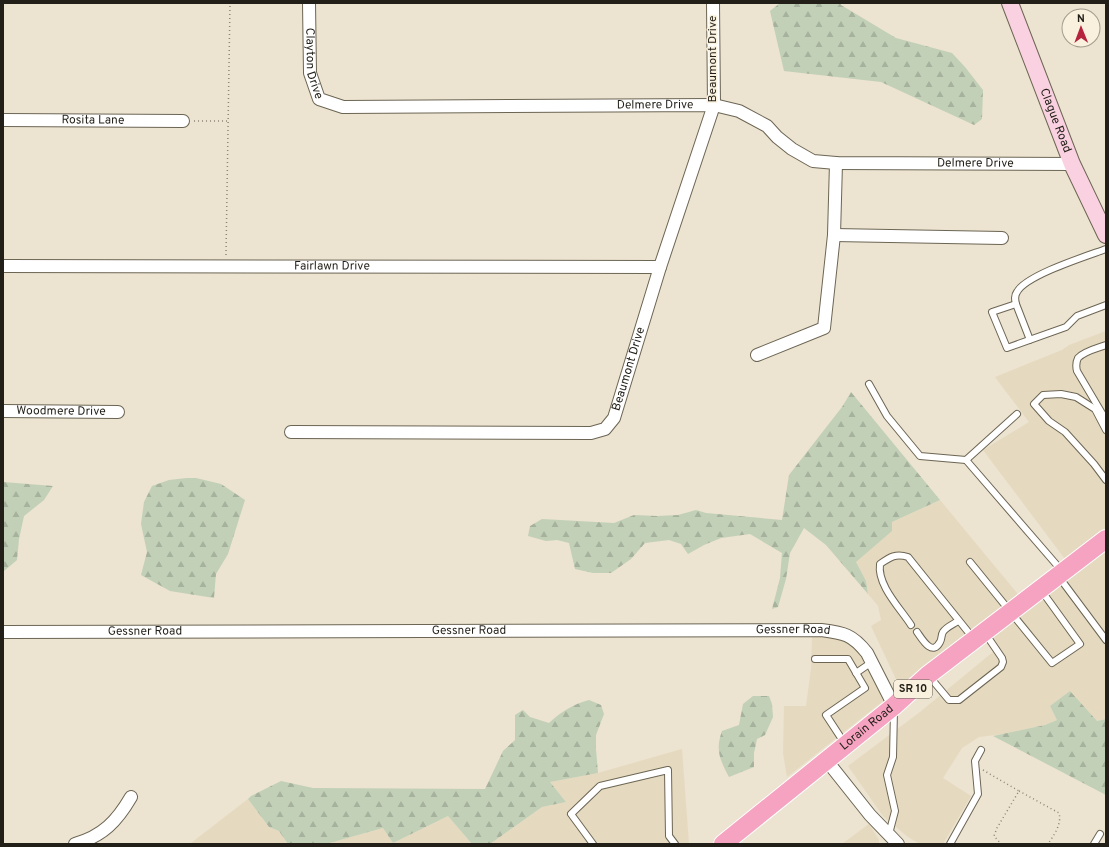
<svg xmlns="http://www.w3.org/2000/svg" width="1109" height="847" viewBox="0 0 1109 847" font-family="Overpass,sans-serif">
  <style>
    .built { fill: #e5dabf }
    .forest { fill: url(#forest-firs) }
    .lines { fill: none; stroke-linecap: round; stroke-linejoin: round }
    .lane-casing { stroke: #6c6554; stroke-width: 8 }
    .street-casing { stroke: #6c6554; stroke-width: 14 }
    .secondary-casing { stroke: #6c6554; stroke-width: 18 }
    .primary-casing { stroke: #fff; stroke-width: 20 }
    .path { stroke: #8c8678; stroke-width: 1.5; stroke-dasharray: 1 3; stroke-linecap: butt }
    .lane { stroke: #fff; stroke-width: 6 }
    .street { stroke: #fff; stroke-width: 12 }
    .secondary { stroke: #fad1e0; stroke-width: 16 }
    .primary { stroke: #f5a3c0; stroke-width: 18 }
    .labels { text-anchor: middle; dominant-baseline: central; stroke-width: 3; stroke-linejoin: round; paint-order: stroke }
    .shield { fill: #f9f1dd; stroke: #625e53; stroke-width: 1 }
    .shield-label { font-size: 11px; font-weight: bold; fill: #221f18 }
    .street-label { font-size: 12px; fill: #221f18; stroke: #f9f1dd }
  </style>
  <defs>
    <pattern id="forest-firs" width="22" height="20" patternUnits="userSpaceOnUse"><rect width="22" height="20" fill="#c1d0b7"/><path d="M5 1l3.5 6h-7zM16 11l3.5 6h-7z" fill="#a6b29d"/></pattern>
  </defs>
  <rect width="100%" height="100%" fill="#ece3d0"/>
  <!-- built -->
  <g class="built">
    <path d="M1106,331V535L1068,563L983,450L1029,422L995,377L1062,350L1069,345Z"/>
    <path d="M940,500L1021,598L902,692L871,626L881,620L878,606L868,594L866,581L855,562L891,531L892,522Z"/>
    <path d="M1106,543V719L1097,721L1050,706L1057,720L1045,725L1011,733L979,737L962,748L943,778L971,796L943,844H920L908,837L883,816L848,766L920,712L999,647L990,631Z"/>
    <path d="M812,636L846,640L854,646L863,656L883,701L787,777L783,753L784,706H806L811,669Z"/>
    <path d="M682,749L689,844H490L542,807L566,802L550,782L598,773Z"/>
    <path d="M248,799L269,827L279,831L288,844H192L191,843Z"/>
    <path d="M448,816L472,844H326L383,828L393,843Z"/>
    <path d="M869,824L879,840V844H842Z"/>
  </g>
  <!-- forest -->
  <g class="forest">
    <path d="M780,3H840L841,5L896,38L952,53L965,67L983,90L982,119L974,125L881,82L784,71L770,11Z"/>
    <path d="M851,392L940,500L892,522V531L856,562L866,581L868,594L826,545L804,528L790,553L786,579L778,607L772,609L780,578L782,553L750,534L721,538L704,545L688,554L681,544L669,540L645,543L631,559L611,573H593L575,569L569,543L557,540L546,541L528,536L530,526L542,519L614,523L634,515L657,516L678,515L696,510L706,513L782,520L789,475L842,407Z"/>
    <path d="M187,478H196L221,484L245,500L228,554L216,574L214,598L170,591L141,575L147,552L141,524L144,502L152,486L169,480Z"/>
    <path d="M3,482L53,486L44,500L24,516L19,539L17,560L4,571L3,570Z"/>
    <path d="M1070,691L1097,721L1106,719V795L993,736L1045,725L1057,720L1050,706Z"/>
    <path d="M753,696H769L772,704L773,717L765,735L757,739L754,753V767L729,777C720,760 715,750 722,731L739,725L743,704Z"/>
    <path d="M589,700L601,705L604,714L596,735V749L598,773L550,782L566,802L542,807L490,844H472L448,816L393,843L383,828L326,844H288L279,831L269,827L248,799L251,796L281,781L313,788L485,789L503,751L515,740V715L523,710L530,717L549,723C561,712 573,704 589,700Z"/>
  </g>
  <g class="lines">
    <defs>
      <g id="lane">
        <path d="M1016,304C1015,300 1014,296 1017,292C1026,275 1087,256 1106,249"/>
        <path d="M1030,340L1016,304L992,312L1007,348L1066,327L1077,316L1106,305"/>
        <path d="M1106,345C1098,348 1084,351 1078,358C1076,362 1076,367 1077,371L1106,420"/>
        <path d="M869,384L887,416L920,456L966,460L1062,571"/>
        <path d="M1106,430L1095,409L1076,397L1061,394L1043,395L1034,404L1049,421L1065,432L1094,464L1106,480"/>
        <path d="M966,460L1017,414"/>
        <path d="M970,562L1052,663L1080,644L1041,590"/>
        <path d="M1059,577L1106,640"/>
        <path d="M911,625C900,608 877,585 880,564C890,557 896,553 908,557L973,638"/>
        <path d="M917,632C922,639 932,657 940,642C942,639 941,635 943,632C946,627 954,624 958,621"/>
        <path d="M815,659H848L865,688L826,715L845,744"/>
        <path d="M856,673L872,662"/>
        <path d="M929,676L949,700H959L1001,667L1003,662L1002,658L985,633"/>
        <path d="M889,834L895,811L887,775L893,757L894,710"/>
        <path d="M593,844L571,814L600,786L668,770L669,836L675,844"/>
        <path d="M950,844L978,794L975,761L981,750"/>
        <path d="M1094,844L1100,834"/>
      </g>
      <g id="street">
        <path id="s1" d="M309,3L310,73L319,99L343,107L714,105L739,111L767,126L777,137L792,149L813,161L836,163L1072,164"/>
        <path id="s2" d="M3,120L183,121"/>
        <path d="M834,235L1002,238"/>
        <path id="s3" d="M3,266L660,267"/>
        <path d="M757,355L824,328L834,235L836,163"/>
        <path id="s4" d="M3,411L118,412"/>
        <path id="s5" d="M291,432L591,433L605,429L614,418L660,267L714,105L713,3"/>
        <path id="s6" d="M3,632L821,630C844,633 852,634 867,653L894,706"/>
        <path d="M827,761L870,815L898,844"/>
        <path d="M75,844C103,836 117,821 131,797"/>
      </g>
      <g id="secondary">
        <path id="s7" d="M1010,3L1072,164L1106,235"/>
      </g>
      <g id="primary">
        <path id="s8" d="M723,844L894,706L928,675L1106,539"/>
      </g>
    </defs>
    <!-- lane casing -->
    <use href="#lane" class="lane-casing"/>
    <!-- street casing -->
    <use href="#street" class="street-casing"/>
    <!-- secondary casing -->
    <use href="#secondary" class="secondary-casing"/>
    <!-- primary casing -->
    <use href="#primary" class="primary-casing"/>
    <!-- path -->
    <g class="path">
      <path d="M194,121H228"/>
      <path d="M226,255L230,3"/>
      <path d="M983,770L1019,791L997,828L994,836L1001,844"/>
      <path d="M1019,791L1059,813C1062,824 1054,835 1048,844"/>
    </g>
    <!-- lane -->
    <use href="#lane" class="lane"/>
    <!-- street -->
    <use href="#street" class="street"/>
    <!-- secondary -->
    <use href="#secondary" class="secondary"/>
    <!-- primary -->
    <use href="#primary" class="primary"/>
  </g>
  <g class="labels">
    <!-- shield labels -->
    <rect class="shield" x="894" y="680" width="38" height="18" rx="3"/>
    <g class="shield-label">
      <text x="913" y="689">SR 10</text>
    </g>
    <!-- street labels -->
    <g class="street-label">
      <text transform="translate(713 59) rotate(-90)">Beaumont Drive</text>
      <text stroke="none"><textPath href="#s1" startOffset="61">Clayton Drive</textPath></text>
      <text stroke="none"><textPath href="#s1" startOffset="435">Delmere Drive</textPath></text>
      <text stroke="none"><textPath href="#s2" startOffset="90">Rosita Lane</textPath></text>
      <text stroke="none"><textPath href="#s7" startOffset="126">Clague Road</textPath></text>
      <text stroke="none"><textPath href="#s1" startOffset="772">Delmere Drive</textPath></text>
      <text stroke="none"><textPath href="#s3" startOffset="329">Fairlawn Drive</textPath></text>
      <text stroke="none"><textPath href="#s5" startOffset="380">Beaumont Drive</textPath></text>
      <text stroke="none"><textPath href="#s4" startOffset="58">Woodmere Drive</textPath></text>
      <text stroke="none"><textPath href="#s6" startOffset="142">Gessner Road</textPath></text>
      <text stroke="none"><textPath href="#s6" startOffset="466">Gessner Road</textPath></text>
      <text stroke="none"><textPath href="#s6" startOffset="790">Gessner Road</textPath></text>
      <text stroke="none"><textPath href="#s8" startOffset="185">Lorain Road</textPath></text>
    </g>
  </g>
  <!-- border -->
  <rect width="1109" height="847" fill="none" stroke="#221f18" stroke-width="8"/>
  <!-- north arrow -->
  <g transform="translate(1081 28) rotate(359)"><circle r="19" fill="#f9f1dd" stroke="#a39d8e"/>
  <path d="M0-3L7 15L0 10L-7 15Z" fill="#b5233d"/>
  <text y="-6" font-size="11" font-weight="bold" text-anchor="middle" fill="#221f18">N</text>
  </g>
</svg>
